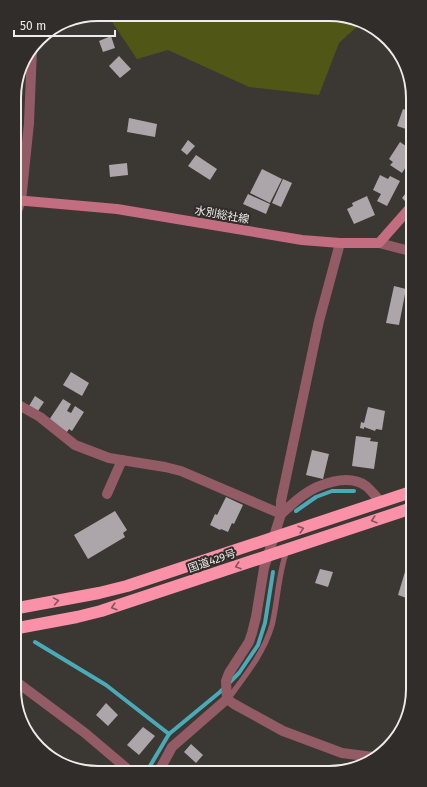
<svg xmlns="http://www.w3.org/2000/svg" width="427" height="787" viewBox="0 0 427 787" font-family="'Fira Sans','Noto Sans JP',sans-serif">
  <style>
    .green { fill: #505615 }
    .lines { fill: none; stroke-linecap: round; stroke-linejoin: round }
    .stream { stroke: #4baab7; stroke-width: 4 }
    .building { fill: #aca6aa }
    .lane { stroke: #925b66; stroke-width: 5.5 }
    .street { stroke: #925b66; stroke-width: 10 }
    .secondary { stroke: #c26d80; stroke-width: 10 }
    .highway { stroke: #fb91a8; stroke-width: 12 }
    .oneway { stroke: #82555c }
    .labels { text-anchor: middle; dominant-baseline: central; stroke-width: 4; stroke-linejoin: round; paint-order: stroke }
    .street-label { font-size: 11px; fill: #eeebe9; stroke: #312d2a }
    .rim { fill: none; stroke: #eeebe9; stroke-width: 2 }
  </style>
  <rect width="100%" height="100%" fill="#3b3733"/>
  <!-- green -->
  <path class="green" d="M109,14L345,16L361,23L339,43L319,95L249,87L168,50L137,59L108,16Z"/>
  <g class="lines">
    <!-- stream -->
    <g class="stream">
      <path d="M296,511L316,497L332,491H354"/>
      <path d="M35,642L106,685L169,734L220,692L239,673L258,645L265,623L273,572"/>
      <path d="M147,771L169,734"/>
    </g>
  </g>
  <!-- building -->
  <g class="building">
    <path d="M111,36L115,48L103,52L99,41Z"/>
    <path d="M119,56L131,69L120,78L109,66Z"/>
    <path d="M15,109H21L19,140H15Z"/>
    <path d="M403,109L409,111V130L397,126Z"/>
    <path d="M129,118L157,124L155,137L127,132Z"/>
    <path d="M188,140L195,146L187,155L181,150Z"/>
    <path d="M400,142L409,148V162L402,173L390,165L393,162L389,159Z"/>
    <path d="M196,155L217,169L210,180L188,166Z"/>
    <path d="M127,163L128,175L110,177L109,165Z"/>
    <path d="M262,169L282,179L270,203L250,193Z"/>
    <path d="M380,175L388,179L390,176L400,181L387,206L377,201L381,194L373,190Z"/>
    <path d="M283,179L292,183L281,207L272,203Z"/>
    <path d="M409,189V200L407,203L402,198Z"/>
    <path d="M248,194L270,204L266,214L243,204Z"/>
    <path d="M367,196L375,215L354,224L347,209L353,206L352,203Z"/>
    <path d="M394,286L406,289L399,325L386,323Z"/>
    <path d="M410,316V328H406Z"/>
    <path d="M71,372L89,383L82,396L63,385Z"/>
    <path d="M35,396L44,402L38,411L29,406Z"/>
    <path d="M63,399L71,404L67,411L71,413L75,406L84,412L72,431L69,429L67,432L49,420Z"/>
    <path d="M368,407L385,411L382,430L376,429L375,431L364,427V429L360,428L361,422L364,423Z"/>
    <path d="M356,436L371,438L370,441L378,442L374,469L352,466Z"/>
    <path d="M312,450L329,454L323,479L306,475Z"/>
    <path d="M226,497L243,505L234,524L232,523L228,532L221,529L220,530L210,525L215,514L217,515Z"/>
    <path d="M115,511L127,530L123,533L125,537L88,559L74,535Z"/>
    <path d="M407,565L412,566V600L398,595Z"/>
    <path d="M320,569L333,572L328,587L315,583Z"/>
    <path d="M106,703L118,715L108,726L96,715Z"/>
    <path d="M143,727L155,736L139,755L127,745Z"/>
    <path d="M191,744L203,755L196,763L184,752Z"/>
  </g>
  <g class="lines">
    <!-- lane -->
    <path class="lane" d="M228,699C245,676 264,653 272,625C278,600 278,574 287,550"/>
    <!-- street -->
    <g class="street">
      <path d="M15,216L21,201L29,123L32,49"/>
      <path d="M340,243L319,321L281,501V514L264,568L256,617L252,633L249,642L229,673L226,681L227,699L234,704L283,731L342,753L373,757"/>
      <path d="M379,243L410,251"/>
      <path d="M17,404L40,417L75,445L109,458L165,467L181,471L281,514C288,508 295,501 302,496C318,484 348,473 366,486C372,491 376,497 381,502"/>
      <path d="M107,494L122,460"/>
      <path d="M18,683L85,733L131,772"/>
      <path d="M159,771L172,747L227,699"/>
    </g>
    <!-- secondary -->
    <path class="secondary" d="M15,200L117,209L302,240L340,243H379L409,209"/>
    <!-- highway -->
    <g class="highway">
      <path d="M18,608L99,593L127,586L411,492"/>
      <path d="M18,628L77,617L101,611L412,508"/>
    </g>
  </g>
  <!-- one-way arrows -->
  <defs><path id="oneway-chevron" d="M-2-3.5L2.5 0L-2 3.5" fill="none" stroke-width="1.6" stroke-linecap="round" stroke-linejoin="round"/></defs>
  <g class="oneway">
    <use href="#oneway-chevron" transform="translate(374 520) rotate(162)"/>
    <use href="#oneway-chevron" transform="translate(301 529) rotate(-18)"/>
    <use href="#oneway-chevron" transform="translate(238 566) rotate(161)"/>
    <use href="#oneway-chevron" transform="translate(56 601) rotate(-10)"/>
    <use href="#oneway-chevron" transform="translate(114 607) rotate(163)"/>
  </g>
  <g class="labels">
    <!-- street labels -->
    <g class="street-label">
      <text transform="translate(222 215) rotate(10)">水別総社線</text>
      <text transform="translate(212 561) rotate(-19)">国道429号</text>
    </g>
  </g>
  <!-- crop -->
  <path d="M0 0H427V787H0ZM98 21H329A77 77 0 0 1 406 98V689A77 77 0 0 1 329 766H98A77 77 0 0 1 21 689V98A77 77 0 0 1 98 21Z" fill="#312d2a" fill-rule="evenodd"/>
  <path class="rim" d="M98 21H329A77 77 0 0 1 406 98V689A77 77 0 0 1 329 766H98A77 77 0 0 1 21 689V98A77 77 0 0 1 98 21Z"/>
  <!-- scale -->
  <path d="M14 30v6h101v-6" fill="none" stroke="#eeebe9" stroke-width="2"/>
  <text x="20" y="30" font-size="12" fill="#eeebe9" stroke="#312d2a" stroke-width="3" paint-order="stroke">50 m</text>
</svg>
